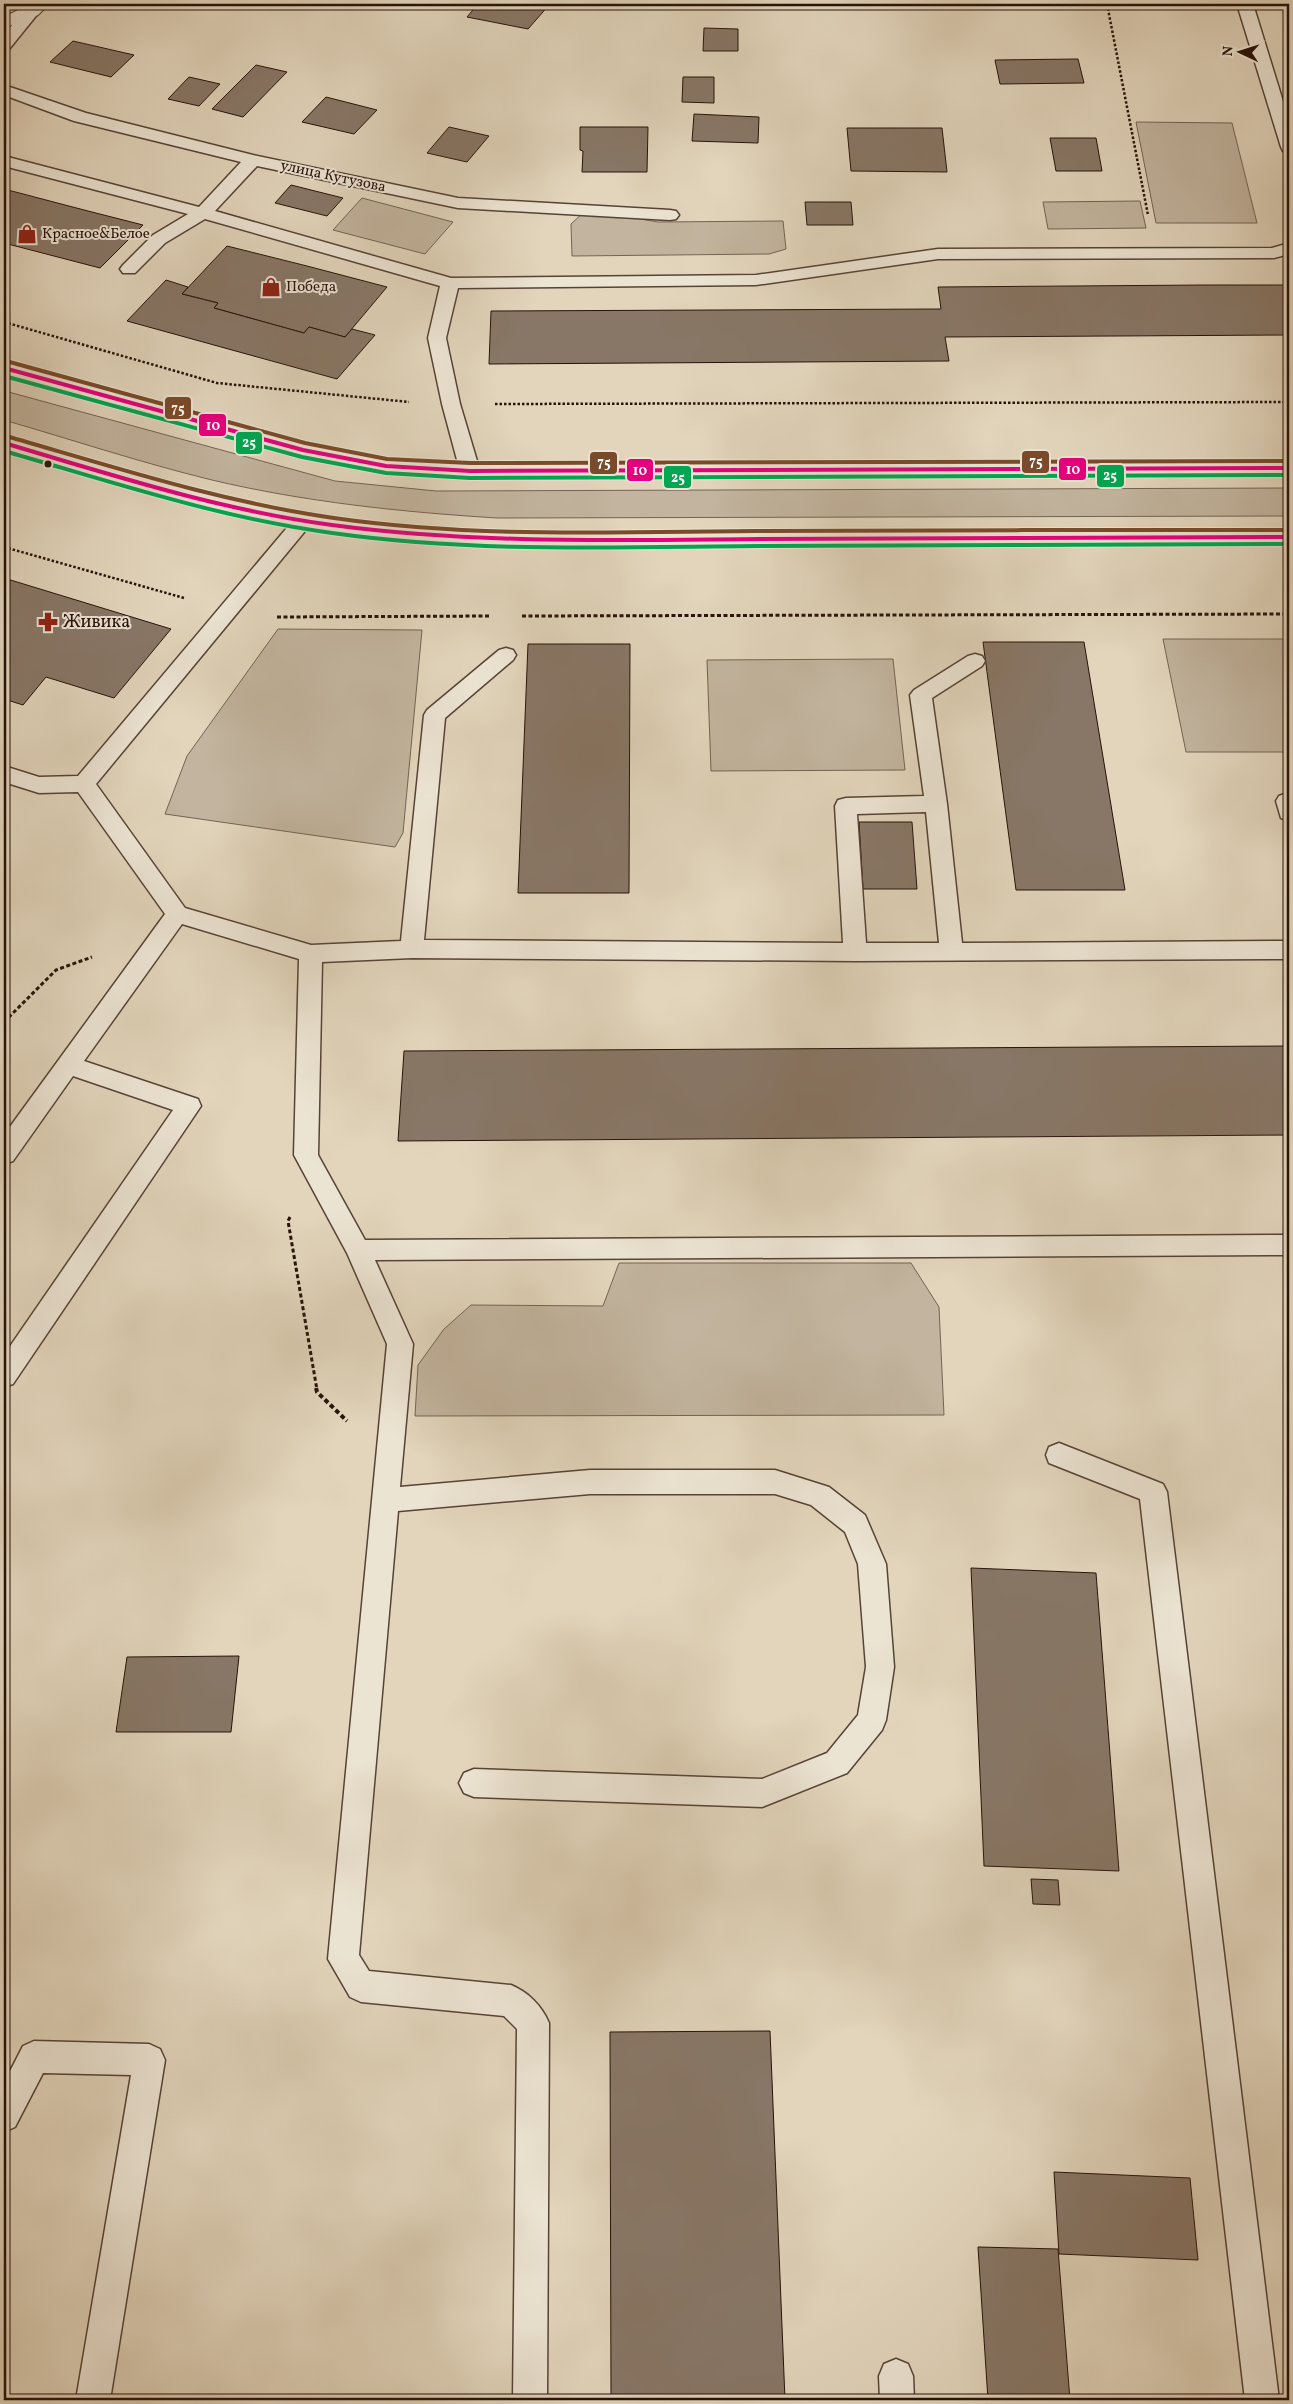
<svg xmlns="http://www.w3.org/2000/svg" width="1293" height="2404" viewBox="0 0 1293 2404" font-family="Vollkorn,serif">
  <style>
    .green { fill: #c2b49e; stroke: #746354 }
    .building { fill: #887767; stroke: #27120a }
    .lines { fill: none; stroke-linecap: round; stroke-linejoin: round }
    .service-casing { stroke: #564336; stroke-width: 3 }
    .minor-casing { stroke: #564336; stroke-width: 2 }
    .secondary-casing { stroke: #27120a; stroke-width: 2 }
    .path-far2 { stroke: #27120a; stroke-width: 2.5; stroke-dasharray: 2.5 2; stroke-linecap: butt }
    .path-far1 { stroke: #27120a; stroke-width: 3; stroke-dasharray: 4 2.5; stroke-linecap: butt }
    .path { stroke: #27120a; stroke-width: 4; stroke-dasharray: 4.5 3; stroke-linecap: butt }
    .service { fill: #ece4d3; fill-rule: evenodd }
    .minor { fill: #ece4d3; fill-rule: evenodd }
    .secondary { fill: #ece4d3; fill-rule: evenodd }
    .bus-1-casing { stroke: #ece4d3; stroke-width: 6 }
    .bus-2-casing { stroke: #ece4d3; stroke-width: 6 }
    .bus-3-casing { stroke: #ece4d3; stroke-width: 6 }
    .bus-1 { stroke: #e5007d; stroke-width: 4 }
    .bus-2 { stroke: #00a651; stroke-width: 4 }
    .bus-3 { stroke: #7a4b2a; stroke-width: 4 }
    .bus-dot { fill: #27120a; stroke: #ece4d3; stroke-width: 2 }
    .labels { text-anchor: middle; dominant-baseline: central; stroke-width: 4; stroke-linejoin: round; paint-order: stroke }
    .far-street-label { font-size: 15px; fill: #27120a; stroke: #ece4d3 }
    .far-poi-label { font-size: 15px; fill: #27120a; stroke: #ece4d3; text-anchor: start }
    .poi-label { font-size: 18px; fill: #27120a; stroke: #ece4d3; text-anchor: start }
    .line-badge { stroke: #ece4d3; stroke-width: 2 }
    .badge-label { font-size: 14px; text-anchor: middle; font-weight: bold; fill: #fff }
  </style>
  <rect width="100%" height="100%" fill="#e2d5bc"/>
  <filter id="stains"><feTurbulence type="fractalNoise" baseFrequency=".004" numOctaves="4"/><feColorMatrix values="0 0 0 0 .2 0 0 0 0 .09 0 0 0 0 .02 0 0 0 .5 -.17"/></filter>
  <radialGradient id="worn" r=".72"><stop offset=".6" stop-color="#630" stop-opacity="0"/><stop offset="1" stop-color="#630" stop-opacity=".3"/></radialGradient>
  <!-- green -->
  <g class="green">
    <path d="M1136,122L1232,123L1257,223H1156Z"/>
    <path d="M362,198L453,222L425,254L333,230Z"/>
    <path d="M1140,201L1146,228L1048,229L1043,202Z"/>
    <path d="M584,212L618,215L658,222L783,221L786,249L769,254L572,256L571,224Z"/>
    <path d="M5,391L335,481L436,491L1289,488V516L497,518C401,512 305,502 212,480C142,463 73,440 4,420Z"/>
    <path d="M278,629L422,630L403,833L395,847L165,814L187,756Z"/>
    <path d="M1163,639H1289V752H1186Z"/>
    <path d="M893,659L905,770L711,771L707,660Z"/>
    <path d="M619,1263H911L939,1307L944,1415L415,1416L418,1365L444,1329L471,1305L603,1306Z"/>
  </g>
  <!-- building -->
  <g class="building">
    <path d="M478,4H550L528,29L467,17Z"/>
    <path d="M877,4H945L946,6L877,7Z"/>
    <path d="M704,28L738,29V51H703Z"/>
    <path d="M73,41L134,55L111,77L50,62Z"/>
    <path d="M1078,59L1084,83L1000,84L995,60Z"/>
    <path d="M256,65L287,72L243,117L212,109Z"/>
    <path d="M189,77L220,84L199,106L168,99Z"/>
    <path d="M683,77H714V103L682,102Z"/>
    <path d="M326,97L377,110L354,134L302,122Z"/>
    <path d="M694,114L759,117L758,143L692,141Z"/>
    <path d="M449,127L489,136L467,162L427,153Z"/>
    <path d="M580,127H648L647,172H582L583,151L580,150Z"/>
    <path d="M847,128H942L947,172L851,171Z"/>
    <path d="M1050,138H1096L1102,171H1056Z"/>
    <path d="M291,185L343,198L327,216L275,203Z"/>
    <path d="M4,189L88,211L143,225L100,268L4,243Z"/>
    <path d="M805,202H851L853,225H807Z"/>
    <path d="M227,246L307,266L387,287L345,337L309,327L304,333L214,308L218,303L182,294Z"/>
    <path d="M166,280L188,287L182,294L218,303L214,308L304,333L309,327L345,337L352,329L375,335L337,379L127,321Z"/>
    <path d="M1204,285H1289V335L945,337L949,361L489,364L491,311L941,309L938,287Z"/>
    <path d="M4,578L171,629L114,698L46,677L23,705L4,699Z"/>
    <path d="M983,642H1084L1125,890H1016Z"/>
    <path d="M528,644H630L629,893H518Z"/>
    <path d="M859,822H912L917,889H863Z"/>
    <path d="M1289,1046V1135L398,1141L404,1051Z"/>
    <path d="M971,1568L1096,1573L1119,1871L984,1866Z"/>
    <path d="M239,1656L231,1732H116L127,1657Z"/>
    <path d="M1031,1879L1058,1880L1060,1905L1033,1904Z"/>
    <path d="M770,2031L785,2400H611L610,2032Z"/>
    <path d="M1054,2172L1190,2178L1198,2260L1059,2254Z"/>
    <path d="M978,2247L1058,2249L1070,2400H988Z"/>
  </g>
  <g class="lines">
    <defs>
      <g id="service">
        <path d="M1237,4H1253L1289,121V152L1283,151L1281,147Z"/>
        <path d="M32,6L38,8L40,11L10,48L4,50V35L26,8Z"/>
        <path d="M4,85L86,113L253,155L458,198L670,210L676,211L679,215L676,219L670,220L458,208L257,166L215,211L451,278L756,275L938,249L1272,248L1289,243V254L1274,258L938,259L756,285L458,288L446,338L460,404L480,471L477,475L470,477L463,475L460,471L442,404L428,338L440,286L205,219L165,243L135,273H123L120,269L123,265L153,235L188,214L4,166V156L199,207L241,162L74,121L4,95Z"/>
        <path d="M303,515L310,517L313,521L310,525L96,784L185,908L311,945L401,941L424,715L427,710L499,650L506,648L513,650L516,655L513,660L445,718L424,940L843,943L835,806L838,800L846,798L924,796L910,695L914,690L968,656L975,654L982,656L985,661L982,666L932,698L947,804L962,943L1289,941V959L855,961L412,958L322,962L318,1155L365,1240L1289,1235V1255L375,1260L413,1344L400,1487L590,1470H775L829,1487L865,1515L886,1564L894,1667L886,1720L882,1730L847,1773L762,1807L474,1797L464,1793L459,1783L464,1773L474,1769L762,1779L827,1753L858,1715L866,1667L858,1564L845,1532L811,1505L775,1494H590L398,1511L359,1955L369,1971L511,1985C528,1992 542,2006 549,2023L547,2400H513L517,2029L504,2016L361,2002L350,1997L328,1959L387,1344L347,1253L294,1155L299,959L182,924L84,1061L198,1099L201,1106L13,1384L4,1387V1355L173,1110L73,1076L13,1161L4,1164V1135L165,914L78,792L39,793L4,782V766L39,777L78,776L296,517ZM926,812L939,943H866L857,814Z"/>
        <path d="M1287,793L1289,794V820L1281,818L1276,801L1279,796Z"/>
        <path d="M1059,1443L1163,1484L1167,1492L1279,2400H1245L1140,1499L1049,1463L1046,1455L1049,1447Z"/>
        <path d="M34,2041L149,2044L160,2049L165,2060L110,2400H76L131,2075L43,2073L15,2127L4,2132V2083L23,2046Z"/>
        <path d="M896,2359L908,2364L913,2376L914,2400H880L879,2376L884,2364Z"/>
      </g>
      <path id="minor" d="M30,4H49L38,15L4,28V17Z"/>
      <g id="secondary">
        <path d="M4,362L304,444L386,459L470,464L1289,461V475L470,478L386,473L303,457L4,374Z"/>
        <path d="M4,437C32,443 60,452 87,461C141,476 194,492 249,503C359,527 471,532 584,533L1289,530V544L584,547C485,546 387,543 289,525C192,508 98,477 4,450Z"/>
      </g>
    </defs>
    <!-- service casing -->
    <use href="#service" class="service-casing"/>
    <!-- minor casing -->
    <use href="#minor" class="minor-casing"/>
    <!-- secondary casing -->
    <use href="#secondary" class="secondary-casing"/>
    <!-- path-far2 -->
    <g class="path-far2">
      <path d="M1107,4L1148,215"/>
      <path d="M4,322L217,383L409,402"/>
      <path d="M495,404L1289,402"/>
      <path d="M4,547L184,598"/>
    </g>
    <!-- path-far1 -->
    <g class="path-far1">
      <path d="M522,616L1289,614"/>
      <path d="M277,617L491,616"/>
      <path d="M4,1022L56,970L92,957"/>
      <path d="M290,1217L288,1221L317,1390"/>
    </g>
    <!-- path -->
    <path class="path" d="M316,1388L317,1392L347,1421"/>
    <!-- service -->
    <use href="#service" class="service"/>
    <!-- minor -->
    <use href="#minor" class="minor"/>
    <!-- secondary -->
    <use href="#secondary" class="secondary"/>
    <defs>
      <g id="bus-1">
        <path d="M4,368L303,450L386,466L470,471L1289,468"/>
        <path d="M4,443C112,475 220,510 332,525C474,544 618,540 761,539C937,538 1113,538 1289,537"/>
      </g>
      <g id="bus-2">
        <path d="M4,376L302,457L386,473L470,478L1289,475"/>
        <path d="M4,451C112,482 220,518 332,533C474,553 619,547 761,546C937,545 1113,545 1289,544"/>
      </g>
      <g id="bus-3">
        <path d="M6,361L305,443L387,459L470,463L1289,461"/>
        <path d="M6,436C114,467 222,502 334,518C473,538 615,532 756,531C934,530 1111,530 1289,530"/>
      </g>
    </defs>
    <!-- bus-1 casing -->
    <use href="#bus-1" class="bus-1-casing"/>
    <!-- bus-2 casing -->
    <use href="#bus-2" class="bus-2-casing"/>
    <!-- bus-3 casing -->
    <use href="#bus-3" class="bus-3-casing"/>
    <!-- bus-1 -->
    <use href="#bus-1" class="bus-1"/>
    <!-- bus-2 -->
    <use href="#bus-2" class="bus-2"/>
    <!-- bus-3 -->
    <use href="#bus-3" class="bus-3"/>
  </g>
  <!-- icons -->
  <defs>
    <symbol id="shop-bare" viewBox="-9 -9 18 18"><path d="M-5-2.5h2.3a2.7 3.5 0 0 1 5.4 0H5L5.5 6h-11ZM-1.5-2.5h3a1.5 2.3 0 0 0-3 0Z" fill="#8f2418" stroke="#ece4d3" stroke-width="2.5" paint-order="stroke"/></symbol>
    <symbol id="pharmacy-bare" viewBox="-9 -9 18 18"><path d="M-2-6h4v4h4v4h-4v4h-4v-4h-4v-4h4Z" fill="#8f2418" stroke="#ece4d3" stroke-width="2.5" paint-order="stroke"/></symbol>
  </defs>
  <g fill-rule="evenodd">
    <use href="#shop-bare" x="13" y="220" width="28" height="28"/>
    <use href="#shop-bare" x="257" y="273" width="28" height="28"/>
    <use href="#pharmacy-bare" x="34" y="608" width="28" height="28"/>
  </g>
  <!-- markers -->
  <circle class="bus-dot" cx="48" cy="464" r="4.5"/>
  <g class="labels">
    <!-- far-street labels -->
    <g class="far-street-label">
      <text transform="translate(333 177) rotate(12)">улица Кутузова</text>
    </g>
    <!-- far-poi labels -->
    <g class="far-poi-label">
      <text x="42" y="234">Красное&amp;Белое</text>
      <text x="286" y="287">Победа</text>
    </g>
    <!-- poi labels -->
    <g class="poi-label">
      <text x="63" y="622">Живика</text>
    </g>
  </g>
  <g class="line-badge">
    <rect x="164" y="396" width="28" height="24" rx="5" fill="#7a4b2a"/>
    <rect x="198" y="413" width="29" height="24" rx="5" fill="#e5007d"/>
    <rect x="235" y="431" width="28" height="24" rx="5" fill="#00a651"/>
    <rect x="1021" y="450" width="29" height="24" rx="5" fill="#7a4b2a"/>
    <rect x="589" y="451" width="29" height="24" rx="5" fill="#7a4b2a"/>
    <rect x="1058" y="457" width="29" height="24" rx="5" fill="#e5007d"/>
    <rect x="626" y="458" width="28" height="24" rx="5" fill="#e5007d"/>
    <rect x="1096" y="464" width="29" height="24" rx="5" fill="#00a651"/>
    <rect x="663" y="465" width="29" height="24" rx="5" fill="#00a651"/>
  </g>
  <g class="badge-label">
    <text x="178" y="413">75</text>
    <text x="213" y="430">10</text>
    <text x="249" y="447">25</text>
    <text x="1036" y="466">75</text>
    <text x="604" y="467">75</text>
    <text x="1073" y="474">10</text>
    <text x="640" y="475">10</text>
    <text x="1110" y="480">25</text>
    <text x="678" y="482">25</text>
  </g>
  <!-- margin -->
  <rect width="1293" height="2404" fill="none" stroke="#e2d5bc" stroke-width="20"/>
  <rect x="5" y="5" width="1283" height="2394" fill="none" stroke="#27120a" stroke-width="2.5"/>
  <rect x="10" y="10" width="1273" height="2384" fill="none" stroke="#27120a"/>
  <!-- north arrow -->
  <g transform="translate(1240 52) rotate(274)" stroke="#ece4d3" stroke-width="4" paint-order="stroke">
  <path d="M0-4L9 19L0 12L-9 19Z" fill="#27120a"/>
  <text y="-8" font-size="14" font-weight="bold" text-anchor="middle" fill="#27120a">N</text>
  </g>
  <rect width="100%" height="100%" filter="url(#stains)"/>
  <rect width="100%" height="100%" fill="url(#worn)"/>
</svg>
